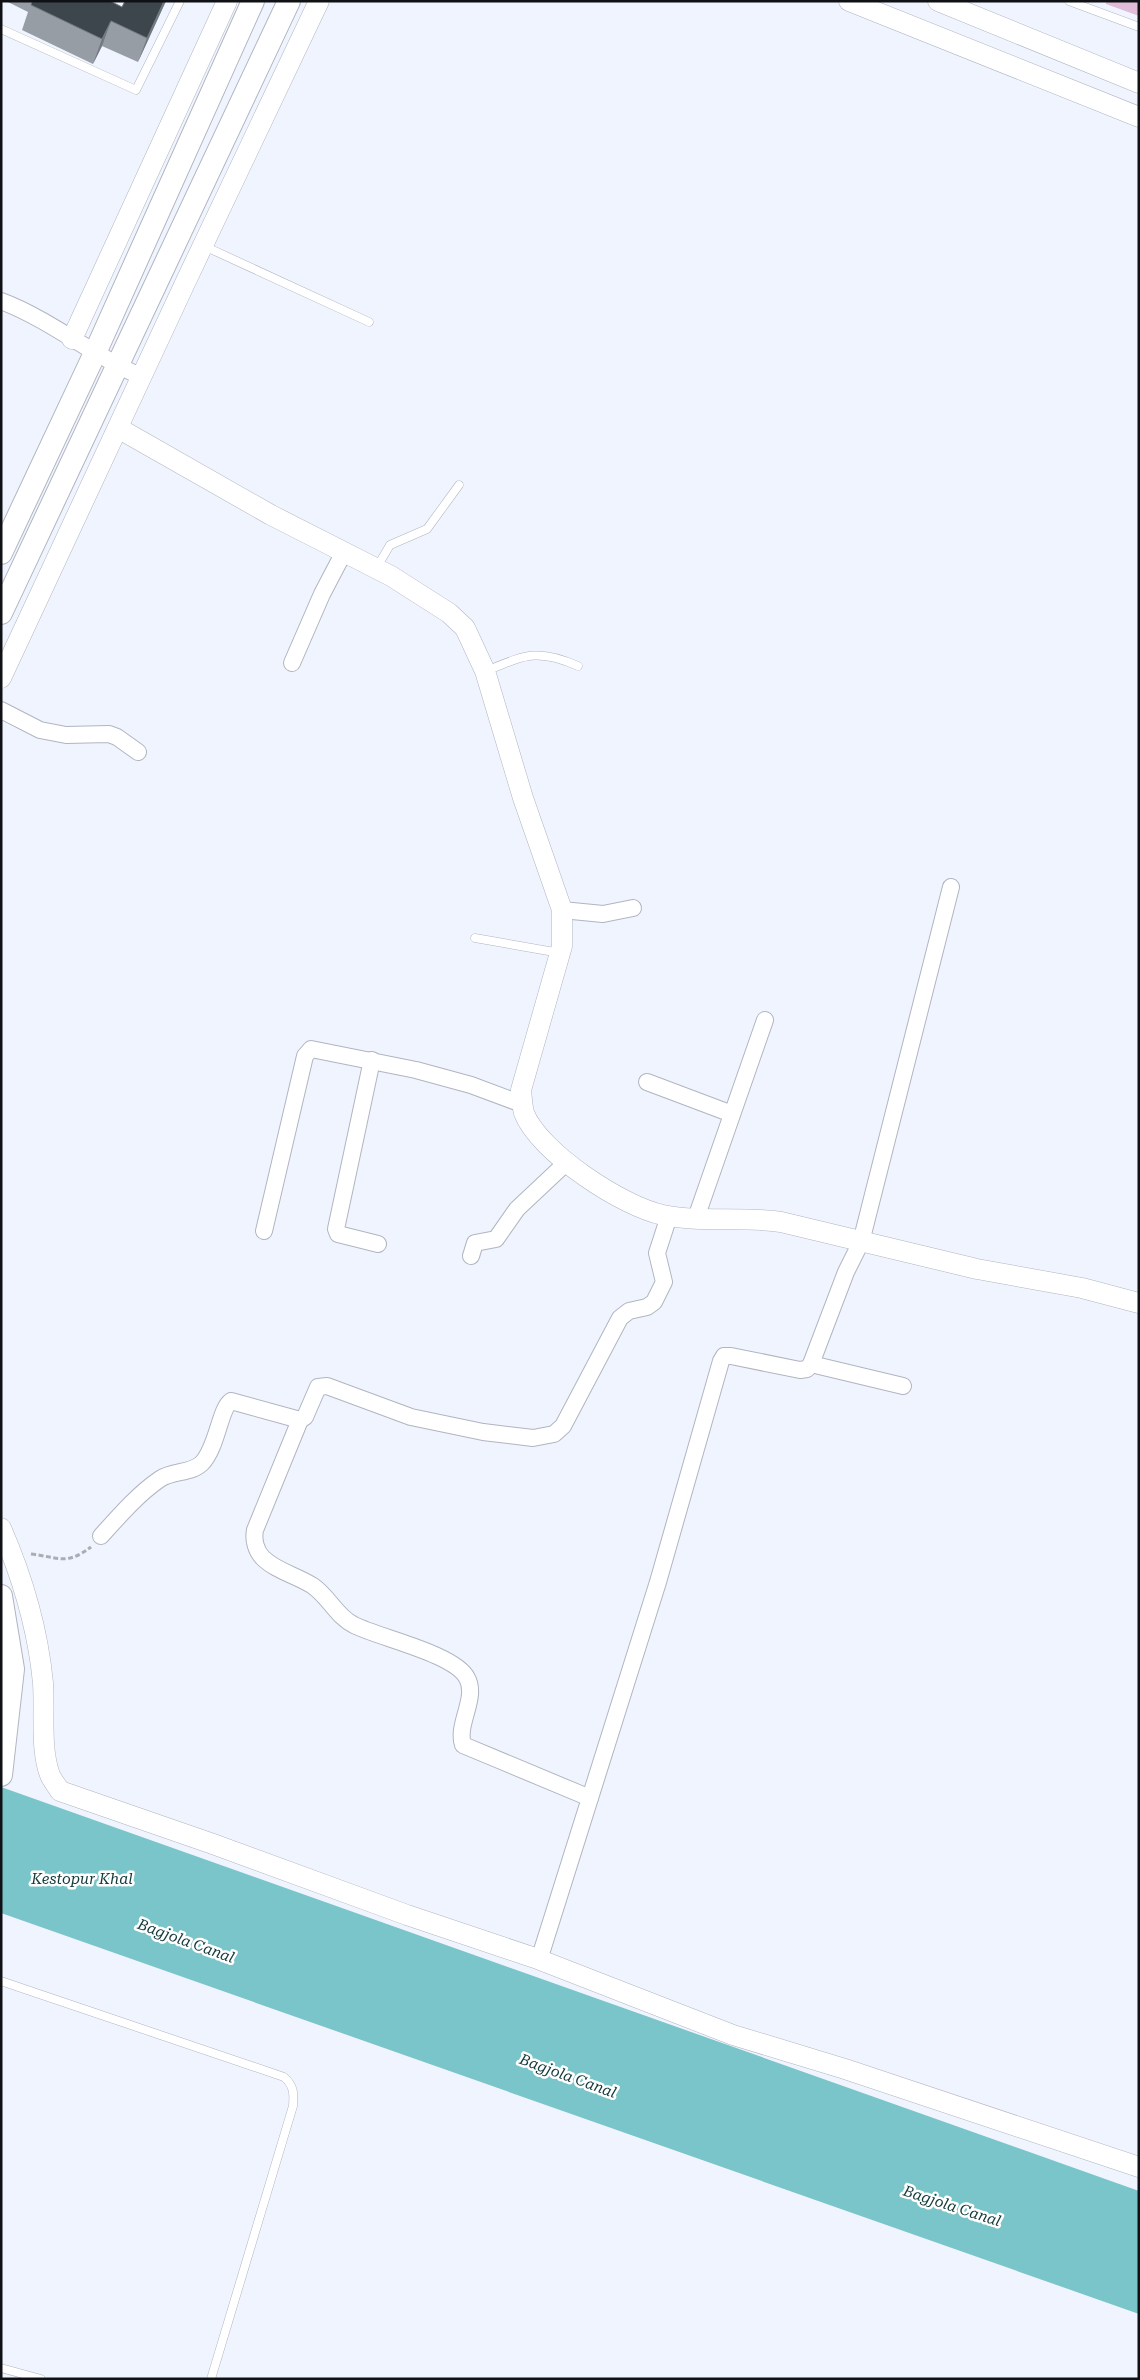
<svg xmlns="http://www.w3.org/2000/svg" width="1140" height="2380" viewBox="0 0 1140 2380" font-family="'Roboto Serif',serif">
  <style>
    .green { fill: #e1bcd9 }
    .water { fill: #79c5c9 }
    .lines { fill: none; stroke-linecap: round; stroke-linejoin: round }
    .service-casing { stroke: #b0b5c0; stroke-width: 9 }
    .minor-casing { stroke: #b0b5c0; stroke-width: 18 }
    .tertiary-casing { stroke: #b0b5c0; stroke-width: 21 }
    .secondary-casing { stroke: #b0b5c0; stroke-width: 24 }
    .path { stroke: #a9adb4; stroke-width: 3; stroke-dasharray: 5 2.5; stroke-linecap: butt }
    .service { stroke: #fff; stroke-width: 8 }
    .minor { stroke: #fff; stroke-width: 16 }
    .tertiary { stroke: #fff; stroke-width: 20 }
    .secondary { stroke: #fff; stroke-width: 22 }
    .wall { fill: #969da5 }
    .shaded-wall { fill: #727a81 }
    .building { fill: #3c464c; stroke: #727a81 }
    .labels { text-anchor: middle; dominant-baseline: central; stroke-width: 5; stroke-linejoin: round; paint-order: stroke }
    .water-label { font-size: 15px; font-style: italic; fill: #14393b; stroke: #fff }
  </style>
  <rect width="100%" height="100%" fill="#f0f4fe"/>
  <!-- green -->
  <path class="green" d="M1106,1H1139V16L1106,4Z"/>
  <!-- water -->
  <path class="water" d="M1,1787L1139,2191V2314L1,1913Z"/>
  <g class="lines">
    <defs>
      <g id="service">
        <path d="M1069,1L1139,27"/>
        <path d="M1,29L136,90L180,1"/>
        <path d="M204,246L369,322"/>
        <path d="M377,567L390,545L427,529L459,485"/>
        <path d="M486,671C525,655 538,648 578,666"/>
        <path d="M475,938L560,953"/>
        <path d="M1,1981L284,2077C294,2086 294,2093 293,2106L211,2379"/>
        <path d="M1,2368L41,2379"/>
      </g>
      <g id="minor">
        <path d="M1,301C51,320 93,356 142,377"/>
        <path d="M292,663L322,594L344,552"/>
        <path d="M1,710L40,730L66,735L109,734L117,737L138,752"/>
        <path d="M562,910L603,914L633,908"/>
        <path d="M372,1060L336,1229L338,1234L378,1244"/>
        <path d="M647,1082L732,1114"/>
        <path d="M696,1218L765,1020"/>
        <path d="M264,1231L305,1056L311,1049L416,1070L471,1085L522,1104"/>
        <path d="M471,1256L475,1243L496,1239L517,1209L567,1162"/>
        <path d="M811,1364L903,1386"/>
        <path d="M300,1420L255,1530C253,1540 256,1551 263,1558C276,1571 298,1576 313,1586C329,1597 337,1617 354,1625C380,1638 455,1654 467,1678C478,1698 456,1724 463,1745L590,1798"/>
        <path d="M101,1536C119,1516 138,1494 160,1479C173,1470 191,1474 202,1463C217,1448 220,1408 231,1401L300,1420L305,1417L318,1387L327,1386L411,1417L483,1432L533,1438L554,1434L563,1426L620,1318L629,1311L647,1307L654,1302L664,1282L657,1253L669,1216"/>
        <path d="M539,1960L658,1582L721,1361L724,1356H731L800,1370L807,1369L811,1364L846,1272L861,1242L951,887"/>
      </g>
      <g id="tertiary">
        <path d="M849,1L1139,117"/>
        <path d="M938,1L1139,83"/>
        <path d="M72,339L227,1"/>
        <path d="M118,428L271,515L391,576L449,613L465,628L485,671L523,798L562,910V946L521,1090C522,1098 522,1105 524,1113C539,1152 623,1207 663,1215C702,1223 742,1216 781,1222L977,1269L1082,1288L1139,1303"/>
        <path d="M1,678C106,451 211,226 319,1"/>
        <path d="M1,1528C22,1576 38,1631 43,1683C45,1711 40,1749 50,1775C52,1780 57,1786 60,1791L213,1844L407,1915L535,1958L733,2035L845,2069L1139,2167"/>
      </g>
      <g id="secondary">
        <path d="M1,553L95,353L253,1"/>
        <path d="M1,613L289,1"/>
        <path d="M1,1596L13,1669L1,1775"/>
      </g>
    </defs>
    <!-- service casing -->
    <use href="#service" class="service-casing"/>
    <!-- minor casing -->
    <use href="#minor" class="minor-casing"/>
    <!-- tertiary casing -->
    <use href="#tertiary" class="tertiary-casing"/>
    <!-- secondary casing -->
    <use href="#secondary" class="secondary-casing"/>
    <!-- path -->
    <path class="path" d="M31,1554C58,1557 66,1566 91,1547"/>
    <!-- service -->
    <use href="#service" class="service"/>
    <!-- minor -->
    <use href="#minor" class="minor"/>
    <!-- tertiary -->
    <use href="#tertiary" class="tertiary"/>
    <!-- secondary -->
    <use href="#secondary" class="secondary"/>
  </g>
  <!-- wall -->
  <path class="wall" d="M6,1H110L122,7L125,1H166L138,62L102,46L93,64L22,30L28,12Z"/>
  <!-- shaded-wall -->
  <g class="shaded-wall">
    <path d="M164,1H166L138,62L147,38Z"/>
    <path d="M111,21L102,46L93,64L102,39Z"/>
  </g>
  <!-- building -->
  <path class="building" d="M32,1H110L122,7L125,1H164L147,38L111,21L102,39L31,5Z"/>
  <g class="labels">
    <!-- water labels -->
    <g class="water-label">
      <text x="82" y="1879">Kestopur Khal</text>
      <text transform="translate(186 1941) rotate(20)">Bagjola Canal</text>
      <text transform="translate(568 2076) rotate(20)">Bagjola Canal</text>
      <text transform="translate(952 2206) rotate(18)">Bagjola Canal</text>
    </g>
  </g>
  <!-- border -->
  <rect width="1140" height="2380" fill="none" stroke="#0f1114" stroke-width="5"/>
</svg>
